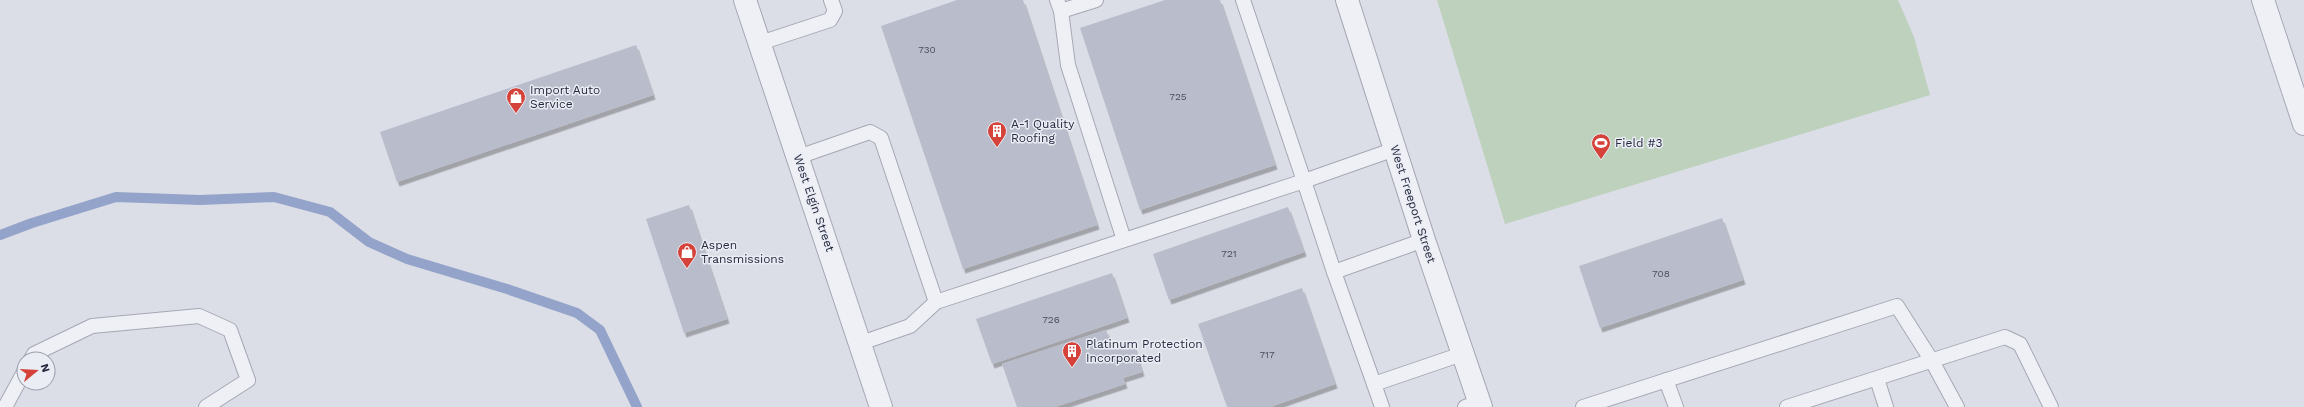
<svg xmlns="http://www.w3.org/2000/svg" width="2304" height="407" viewBox="0 0 2304 407" font-family="'Work Sans',sans-serif">
  <style>
    .green { fill: #bdd1bd }
    .lines { fill: none; stroke-linecap: round; stroke-linejoin: round }
    .stream { stroke: #94a3c9; stroke-width: 10 }
    .building { fill: #b9bcca; filter: url(#shadow) }
    .service-casing { stroke: #a5a8b4; stroke-width: 16 }
    .minor-casing { stroke: #a5a8b4; stroke-width: 24 }
    .service { stroke: #eff0f5; stroke-width: 14 }
    .minor { stroke: #eff0f5; stroke-width: 22 }
    .labels { text-anchor: middle; dominant-baseline: central; stroke-width: 3; stroke-linejoin: round; paint-order: stroke }
    .number-label { font-size: 10px; fill: #4a4e61 }
    .poi-label { font-size: 12px; fill: #25293e; stroke: #ebedf5; text-anchor: start }
    .street-label { font-size: 12px; fill: #25293e; stroke: #ebedf5 }
  </style>
  <defs>
    <filter id="shadow"><feDropShadow dx="2.5" dy="4.5" stdDeviation="0" flood-color="#0004"/></filter>
  </defs>
  <rect width="100%" height="100%" fill="#dcdee7"/>
  <!-- green -->
  <path class="green" d="M1437,0H1898L1914,37L1930,95L1505,224Z"/>
  <g class="lines">
    <!-- stream -->
    <path class="stream" d="M0,235L32,223L116,197L200,200L274,197L330,212L369,242L407,259L507,289L577,313L600,330L637,407"/>
  </g>
  <!-- building -->
  <g class="building">
    <path d="M957,0H1023L1097,225L963,269L881,26Z"/>
    <path d="M1165,0H1220L1275,165L1140,210L1080,28Z"/>
    <path d="M636,45L653,95L397,182L380,132Z"/>
    <path d="M689,205L727,319L684,333L646,219Z"/>
    <path d="M1288,207L1304,252L1169,300L1153,254Z"/>
    <path d="M1722,218L1743,280L1600,328L1579,266Z"/>
    <path d="M1112,273L1127,318L992,364L976,319Z"/>
    <path d="M1302,288L1335,384L1270,407H1227L1198,324Z"/>
    <path d="M1106,330L1113,350L1133,343L1142,372L1123,378L1125,384L1055,407H1017L1002,364Z"/>
  </g>
  <g class="lines">
    <defs>
      <g id="service">
        <path d="M1057,0L1061,11L1096,0"/>
        <path d="M1243,0L1304,181L1395,149"/>
        <path d="M1061,11L1068,65L1124,240"/>
        <path d="M760,43L830,20L835,11L831,0"/>
        <path d="M798,157L870,132L881,138L936,302"/>
        <path d="M1334,272L1374,384L1462,354"/>
        <path d="M861,343L910,326L936,302L1304,181L1334,272L1424,240"/>
        <path d="M31,359L34,354L92,326L199,316L230,330L248,380L206,407"/>
        <path d="M1877,379L1886,407"/>
        <path d="M1666,380L1676,407"/>
        <path d="M1374,384L1382,407"/>
        <path d="M5,407L24,372"/>
        <path d="M1465,407L1479,402"/>
        <path d="M1583,407L1897,306L1932,361L1957,407"/>
        <path d="M1787,407L2005,337L2020,344L2051,407"/>
      </g>
      <g id="minor">
        <path d="M745,0L881,407"/>
        <path d="M1347,0L1424,240L1481,407"/>
        <path d="M2263,0L2304,124"/>
      </g>
    </defs>
    <!-- service casing -->
    <use href="#service" class="service-casing"/>
    <!-- minor casing -->
    <use href="#minor" class="minor-casing"/>
    <!-- service -->
    <use href="#service" class="service"/>
    <!-- minor -->
    <use href="#minor" class="minor"/>
  </g>
  <!-- icons -->
  <defs>
    <symbol id="shop-pin" viewBox="-11 -11 22 30"><path d="M0 17L-7.5 6A9.5 9.5 0 1 1 7.5 6Z" fill="#d44239" stroke="#ebedf5"/><path d="M-5-2.5h2.3a2.7 3.5 0 0 1 5.4 0H5L5.5 6h-11ZM-1.5-2.5h3a1.5 2.3 0 0 0-3 0Z" fill="#fff"/></symbol>
    <symbol id="building-pin" viewBox="-11 -11 22 30"><path d="M0 17L-7.5 6A9.5 9.5 0 1 1 7.5 6Z" fill="#d44239" stroke="#ebedf5"/><path d="M-4-6H4V6H1V3H-1V6H-4ZM-2.5-4.3h1.7v1.8h-1.7ZM.8-4.3h1.7v1.8H.8ZM-2.5-1h1.7V.8h-1.7ZM.8-1h1.7V.8H.8Z" fill="#fff"/></symbol>
    <symbol id="stadium-pin" viewBox="-11 -11 22 30"><path d="M0 17L-7.5 6A9.5 9.5 0 1 1 7.5 6Z" fill="#d44239" stroke="#ebedf5"/><path d="M0-5a6.5 5 0 1 0 0 10a6.5 5 0 1 0 0-10ZM-3.5-1.8h7v3.6h-7Z" fill="#fff"/></symbol>
  </defs>
  <g fill-rule="evenodd">
    <use href="#shop-pin" x="505" y="86" width="22" height="30"/>
    <use href="#building-pin" x="986" y="120" width="22" height="30"/>
    <use href="#stadium-pin" x="1590" y="132" width="22" height="30"/>
    <use href="#shop-pin" x="676" y="241" width="22" height="30"/>
    <use href="#building-pin" x="1061" y="340" width="22" height="30"/>
  </g>
  <g class="labels">
    <!-- number labels -->
    <g class="number-label">
      <text x="927" y="49">730</text>
      <text x="1178" y="96">725</text>
      <text x="1229" y="253">721</text>
      <text x="1661" y="273">708</text>
      <text x="1051" y="319">726</text>
      <text x="1267" y="354">717</text>
    </g>
    <!-- poi labels -->
    <g class="poi-label">
      <text x="530" y="90">Import Auto<tspan x="530" dy="14">Service</tspan></text>
      <text x="1011" y="124">A-1 Quality<tspan x="1011" dy="14">Roofing</tspan></text>
      <text x="1615" y="143">Field #3</text>
      <text x="701" y="245">Aspen<tspan x="701" dy="14">Transmissions</tspan></text>
      <text x="1086" y="344">Platinum Protection<tspan x="1086" dy="14">Incorporated</tspan></text>
    </g>
    <!-- street labels -->
    <g class="street-label">
      <text transform="translate(814 203) rotate(71)">West Elgin Street</text>
      <text transform="translate(1413 204) rotate(72)">West Freeport Street</text>
    </g>
  </g>
  <!-- north arrow -->
  <g transform="translate(36 371) rotate(72)"><circle r="19" fill="#ebedf5" stroke="#9c9fac"/>
  <path d="M0-3L7 15L0 10L-7 15Z" fill="#d44239"/>
  <text y="-6" font-size="11" font-weight="bold" text-anchor="middle" fill="#25293e">N</text>
  </g>
</svg>
